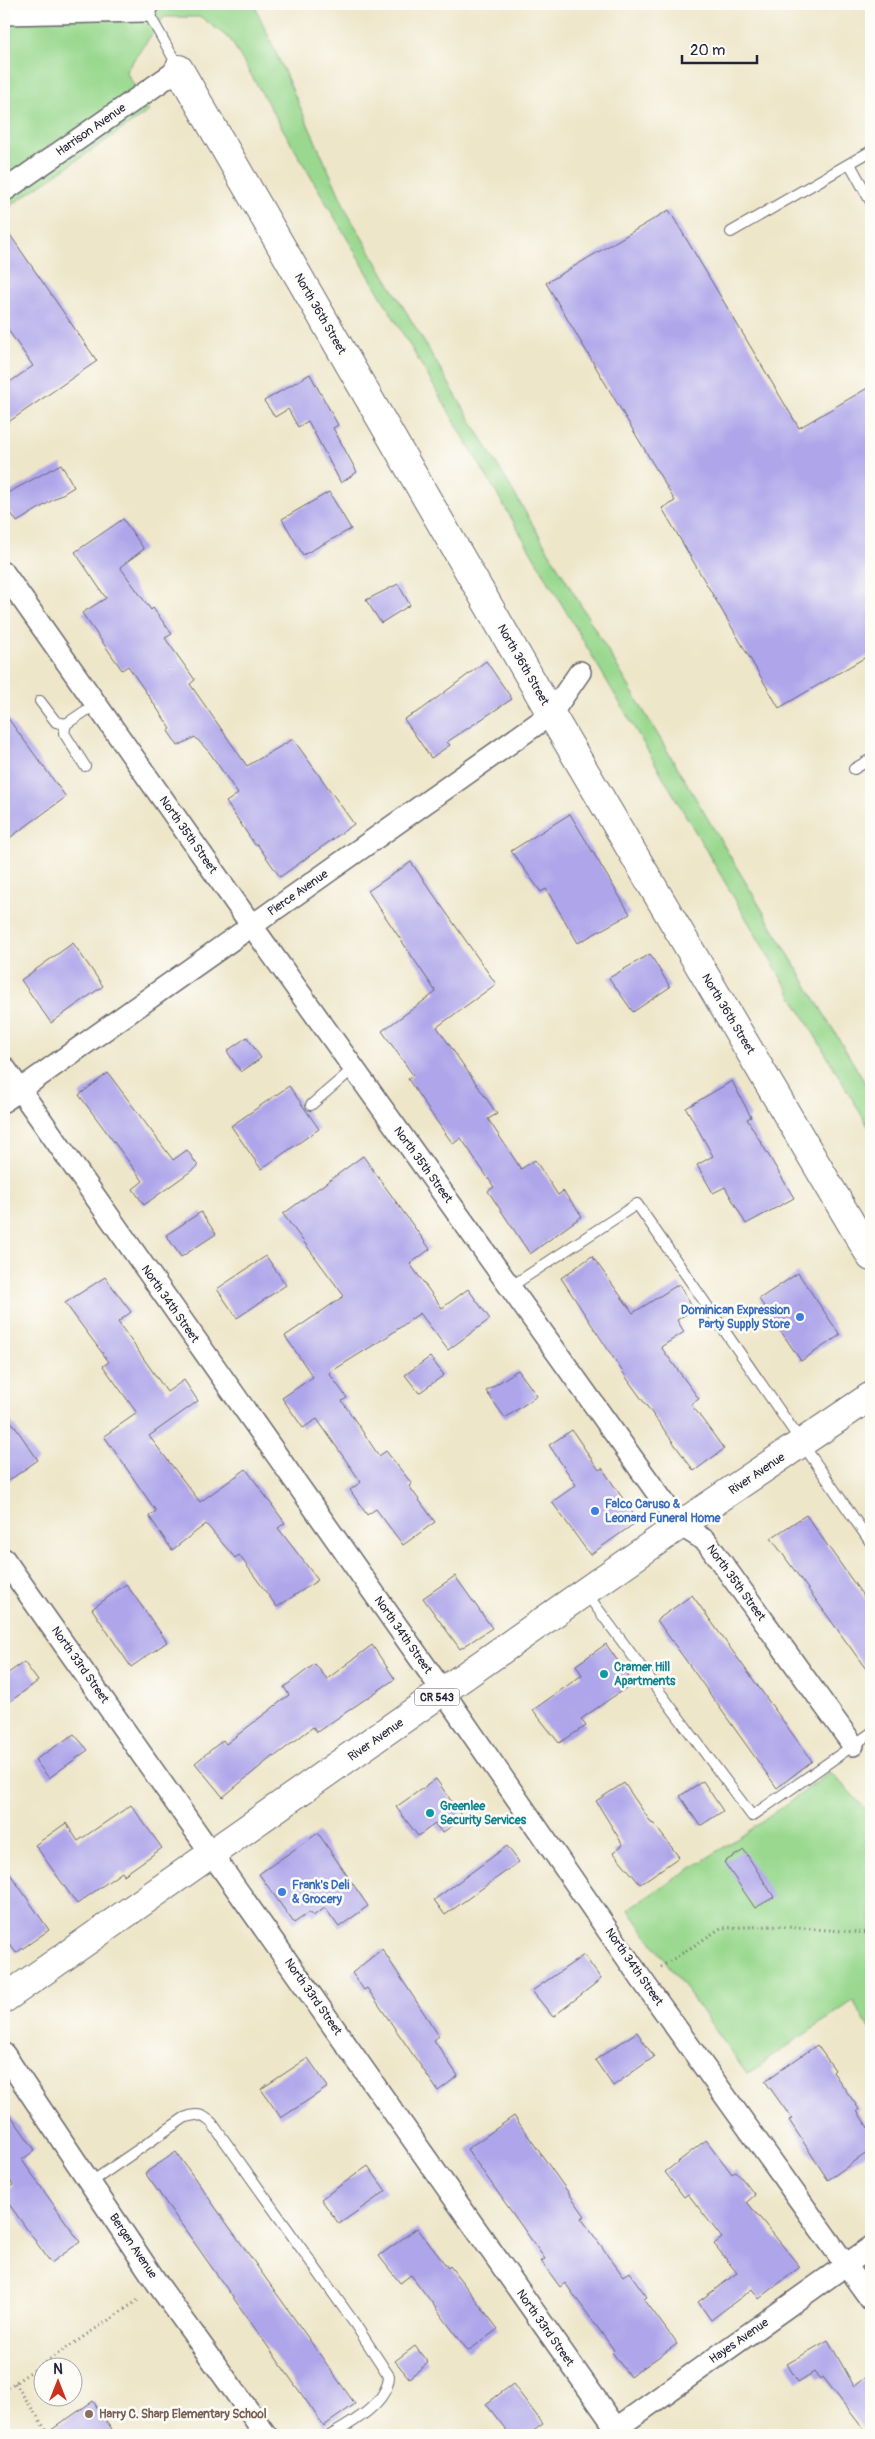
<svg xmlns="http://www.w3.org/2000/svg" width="875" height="2439" viewBox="0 0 875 2439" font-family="Pangolin,sans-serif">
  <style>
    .green { fill: #99d88e; stroke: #5e7d64 }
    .building { fill: #aea5ea }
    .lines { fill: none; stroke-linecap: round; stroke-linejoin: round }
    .lane-casing { stroke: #69676d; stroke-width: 12 }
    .street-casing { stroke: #69676d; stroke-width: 24 }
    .secondary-casing { stroke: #69676d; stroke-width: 30 }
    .primary-casing { stroke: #69676d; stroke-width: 30 }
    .path { stroke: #69676d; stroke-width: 3; stroke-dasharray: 1 4; stroke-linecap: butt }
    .lane { stroke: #fff; stroke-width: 10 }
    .street { stroke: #fff; stroke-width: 21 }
    .secondary { stroke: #fff; stroke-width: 28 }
    .primary { stroke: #fff; stroke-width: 28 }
    .shop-dot { fill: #3f7fe0; stroke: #fdfcf7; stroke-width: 2 }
    .culture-dot { fill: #0f9aa8; stroke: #fdfcf7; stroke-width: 2 }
    .education-dot { fill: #8d6e63; stroke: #fdfcf7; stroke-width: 2 }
    .labels { text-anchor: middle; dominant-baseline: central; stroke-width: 5; stroke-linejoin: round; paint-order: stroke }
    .shield { fill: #fdfcf7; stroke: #646373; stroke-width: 1 }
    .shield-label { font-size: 11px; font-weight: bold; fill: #22223b }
    .street-label { font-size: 12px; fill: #22223b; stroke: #fdfcf7 }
    .shop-label { font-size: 12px; font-weight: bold; fill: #366cbe; stroke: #fdfcf7; text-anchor: start }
    .culture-label { font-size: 12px; font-weight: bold; fill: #0d838f; stroke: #fdfcf7; text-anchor: start }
    .education-label { font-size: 12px; font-weight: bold; fill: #785e54; stroke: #fdfcf7; text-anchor: start }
  </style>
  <rect width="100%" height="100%" fill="#fdfcf7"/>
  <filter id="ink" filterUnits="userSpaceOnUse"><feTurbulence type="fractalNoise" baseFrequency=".02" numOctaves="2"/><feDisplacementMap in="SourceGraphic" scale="10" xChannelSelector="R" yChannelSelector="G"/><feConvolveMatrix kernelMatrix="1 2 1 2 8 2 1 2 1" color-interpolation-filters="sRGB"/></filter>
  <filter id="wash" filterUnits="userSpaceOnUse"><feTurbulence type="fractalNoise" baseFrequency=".0096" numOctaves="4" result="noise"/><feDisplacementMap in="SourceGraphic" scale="20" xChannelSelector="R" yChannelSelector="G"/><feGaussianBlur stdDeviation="1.12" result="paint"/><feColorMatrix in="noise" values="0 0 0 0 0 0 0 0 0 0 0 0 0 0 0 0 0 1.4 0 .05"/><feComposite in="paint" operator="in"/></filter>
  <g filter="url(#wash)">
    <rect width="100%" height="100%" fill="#eee6c9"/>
    <!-- green -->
    <g class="green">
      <path d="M4,4H254L348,214L871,1093V1131L230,39L201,17H164L126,71L149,111L4,210Z"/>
      <path d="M831,1772L871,1815V2030L853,2001L747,2074L628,1909L749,1831Z"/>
    </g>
    <g id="blocks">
      <!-- building -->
      <g class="building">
        <path d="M669,210L799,428L871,386V654L779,708L662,508L675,501L546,283Z"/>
        <path d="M4,226L97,361L4,425V386L33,366L4,324Z"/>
        <path d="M310,374L338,425L333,428L357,472L341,483L308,421L298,427L288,409L275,417L264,401Z"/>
        <path d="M61,464L74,487L17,522L4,502V495Z"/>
        <path d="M329,492L351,529L303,555L282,519Z"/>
        <path d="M123,519L144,549L120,567L151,610L153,608L172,634L165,638L195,680L190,684L247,766L293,739L354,824L280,877L257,844L255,845L226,802L238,794L210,753L195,737L178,746L168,731L171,729L128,666L122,670L82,613L106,598L75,552Z"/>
        <path d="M398,584L410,605L381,623L366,600Z"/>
        <path d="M486,661L512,699L447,742L450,745L431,758L404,719L421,710Z"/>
        <path d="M4,713L66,797L4,842Z"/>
        <path d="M570,814L630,914L578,943L546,889L541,892L511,851Z"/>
        <path d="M411,862L496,984L437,1027L497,1114L488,1119L521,1169L535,1160L558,1195L563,1191L582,1216L530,1254L488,1191L494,1187L461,1138L453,1144L428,1109L408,1079L413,1075L382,1031L436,992L368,891Z"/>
        <path d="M73,943L103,986L51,1023L21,980Z"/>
        <path d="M650,954L670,987L633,1012L609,978Z"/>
        <path d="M247,1037L261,1058L241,1072L227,1051Z"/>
        <path d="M108,1073L173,1160L187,1150L198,1166L144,1205L133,1189L143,1181L79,1095Z"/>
        <path d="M732,1081L751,1117L747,1119L794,1198L746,1224L725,1187L713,1193L697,1165L713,1156L686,1108Z"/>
        <path d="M289,1086L319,1129L261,1169L231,1126Z"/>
        <path d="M363,1156L430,1249L410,1264L442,1308L468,1289L490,1319L448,1350L420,1313L388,1336L329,1373L347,1398L342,1401L379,1456L386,1451L412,1484L409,1486L435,1522L403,1545L376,1509L367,1515L350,1490L361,1482L317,1419L303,1428L282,1398L313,1377L285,1336L344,1296L283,1214Z"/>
        <path d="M201,1212L216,1234L181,1257L166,1235Z"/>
        <path d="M266,1256L286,1285L237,1318L217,1289Z"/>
        <path d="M592,1256L633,1313L679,1284L694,1309L677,1320L684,1332L661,1347L699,1399L691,1404L724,1449L694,1471L630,1383L561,1278Z"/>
        <path d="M798,1273L840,1335L801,1361L759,1299Z"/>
        <path d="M105,1277L131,1312L118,1322L167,1392L184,1380L198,1401L149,1436L200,1502L246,1469L285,1523L278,1528L318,1580L277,1607L239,1555L235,1558L206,1524L172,1550L149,1516L156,1511L104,1436L137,1413L103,1366L109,1362L65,1303Z"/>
        <path d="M430,1357L444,1375L419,1393L405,1375Z"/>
        <path d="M518,1370L537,1396L505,1418L486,1391Z"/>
        <path d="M4,1411L38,1460L4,1484Z"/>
        <path d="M572,1430L599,1470L602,1468L638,1521L590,1555L552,1502L576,1485L549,1445Z"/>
        <path d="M806,1515L871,1607V1676L771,1538Z"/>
        <path d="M455,1576L492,1628L460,1649L423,1598Z"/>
        <path d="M126,1584L167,1642L131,1667L92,1609Z"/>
        <path d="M692,1595L812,1761L777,1788L657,1620Z"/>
        <path d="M606,1644L633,1683L581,1719L586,1726L559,1743L533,1710L582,1675L576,1665Z"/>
        <path d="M372,1645L395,1679L317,1732L313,1727L274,1757L273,1756L223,1797L195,1763L223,1740L226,1744L289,1695L284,1687L315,1664L327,1679Z"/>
        <path d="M24,1662L38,1681L4,1706V1676Z"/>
        <path d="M74,1734L88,1750L49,1778L35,1760Z"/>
        <path d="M436,1779L463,1818L442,1833L435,1824L418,1836L396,1807Z"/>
        <path d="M703,1781L723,1811L700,1826L680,1796Z"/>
        <path d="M624,1783L652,1824L653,1823L679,1857L640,1884L613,1852L623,1845L596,1801Z"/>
        <path d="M131,1805L162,1848L124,1875L122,1872L77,1904L35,1845L66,1823L78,1841Z"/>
        <path d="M318,1833L368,1906L339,1927L325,1908L313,1916L310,1912L294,1923L259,1874Z"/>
        <path d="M507,1846L519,1862L445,1915L434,1900Z"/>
        <path d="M744,1850L774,1897L755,1908L724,1862Z"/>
        <path d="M4,1865L49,1930L16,1953L4,1936Z"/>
        <path d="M382,1949L439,2036L434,2040L458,2076L438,2091L367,1988L364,1990L352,1973Z"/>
        <path d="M584,1955L601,1979L553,2017L532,1991Z"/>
        <path d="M637,2032L654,2057L613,2086L595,2060Z"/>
        <path d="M817,2045L835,2070L833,2072L859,2109L857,2111L871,2132V2150L828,2180L789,2120L792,2119L765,2081Z"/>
        <path d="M308,2058L328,2087L281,2118L261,2089Z"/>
        <path d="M4,2106L35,2150L22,2160L80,2242L51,2263L4,2197V2192L13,2185L4,2172Z"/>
        <path d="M514,2116L585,2216L581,2218L623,2276L629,2272L647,2297L644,2299L677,2344L630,2377L612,2352L614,2350L565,2283L560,2287L541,2261L545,2259L467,2149Z"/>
        <path d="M706,2140L732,2174L736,2171L755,2195L747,2202L800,2267L759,2299L752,2289L711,2320L698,2302L737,2273L714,2244L722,2238L688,2194L684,2197L665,2172Z"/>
        <path d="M176,2152L355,2404L324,2426L145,2173Z"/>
        <path d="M368,2166L386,2191L339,2224L321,2199Z"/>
        <path d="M417,2228L448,2268L450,2266L498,2329L468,2351L411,2275L400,2283L379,2256Z"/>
        <path d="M828,2340L854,2386L871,2373V2435H868L823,2377L819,2379L814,2372L798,2382L787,2364Z"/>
        <path d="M415,2346L428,2363L409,2378L395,2361Z"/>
        <path d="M513,2384L543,2424L528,2435H510L486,2404Z"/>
        <path d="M93,2401L115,2435H44Z"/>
      </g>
    </g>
  </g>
  <g filter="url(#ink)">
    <use href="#blocks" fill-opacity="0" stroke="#69676d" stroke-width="1"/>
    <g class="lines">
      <defs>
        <g id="lane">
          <path d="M146,9L179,68"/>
          <path d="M850,164L871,202"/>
          <path d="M731,232L871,151"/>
          <path d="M40,701L56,722L66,724"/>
          <path d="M85,766L64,733L66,724L96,704"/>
          <path d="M854,769L871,759"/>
          <path d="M311,1105L354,1068"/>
          <path d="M510,1287L637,1204L871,1543"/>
          <path d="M586,1593L752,1816L871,1733"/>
          <path d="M90,2183L184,2118C196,2113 202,2114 212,2123L355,2324L389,2376C388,2403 352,2423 331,2435"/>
        </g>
        <g id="street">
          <path d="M4,14L146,11"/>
          <path d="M4,191L179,69"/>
          <path d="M4,573L252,926L680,1525L706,1541L853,1745"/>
          <path d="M4,1067L444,1693L642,1980L871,2300"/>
          <path d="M4,1101L551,714L580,672"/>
          <path d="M4,1559L621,2435"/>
          <path d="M4,2054L159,2286L266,2435"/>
          <path d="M607,2435L871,2247"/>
        </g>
        <path id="secondary" d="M179,69L551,714L871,1257"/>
        <path id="primary" d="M4,1999L680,1525L871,1396"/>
      </defs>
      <!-- lane casing -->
      <use href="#lane" class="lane-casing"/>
      <!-- street casing -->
      <use href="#street" class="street-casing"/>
      <!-- secondary casing -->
      <use href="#secondary" class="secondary-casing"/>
      <!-- primary casing -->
      <use href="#primary" class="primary-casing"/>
      <!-- path -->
      <g class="path">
        <path d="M661,1967L721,1928L772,1926L871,1933"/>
        <path d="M15,2383L48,2433"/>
        <path d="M4,2390L140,2299"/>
      </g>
      <!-- lane -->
      <use href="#lane" class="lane"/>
      <!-- street -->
      <use href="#street" class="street"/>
      <!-- secondary -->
      <use href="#secondary" class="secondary"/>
      <!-- primary -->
      <use href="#primary" class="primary"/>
    </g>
  </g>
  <!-- markers -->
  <g class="shop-dot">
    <circle cx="800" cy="1317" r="5"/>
    <circle cx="595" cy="1511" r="5"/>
    <circle cx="282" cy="1892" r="5"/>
  </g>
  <g class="culture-dot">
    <circle cx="604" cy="1674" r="5"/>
    <circle cx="430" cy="1813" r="5"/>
  </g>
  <circle class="education-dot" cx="89" cy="2414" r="5"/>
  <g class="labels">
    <!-- shield labels -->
    <rect class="shield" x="414.5" y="1688.5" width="45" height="17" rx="4"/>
    <g class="shield-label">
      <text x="437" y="1697">CR 543</text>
    </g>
    <!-- street labels -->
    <g class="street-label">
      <text transform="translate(91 130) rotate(-35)">Harrison Avenue</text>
      <text transform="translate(320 314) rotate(60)">North 36th Street</text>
      <text transform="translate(523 665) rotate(60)">North 36th Street</text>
      <text transform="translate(188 835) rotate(55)">North 35th Street</text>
      <text transform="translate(298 893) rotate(-35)">Pierce Avenue</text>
      <text transform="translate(728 1014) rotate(59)">North 36th Street</text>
      <text transform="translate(423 1165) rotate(54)">North 35th Street</text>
      <text transform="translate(170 1304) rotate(55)">North 34th Street</text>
      <text transform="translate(757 1474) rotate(-34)">River Avenue</text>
      <text transform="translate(736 1583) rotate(54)">North 35th Street</text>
      <text transform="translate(403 1635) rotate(55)">North 34th Street</text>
      <text transform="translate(80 1665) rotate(55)">North 33rd Street</text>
      <text transform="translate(376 1740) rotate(-35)">River Avenue</text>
      <text transform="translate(634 1967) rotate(55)">North 34th Street</text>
      <text transform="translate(313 1997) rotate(55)">North 33rd Street</text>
      <text transform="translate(133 2246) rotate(56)">Bergen Avenue</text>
      <text transform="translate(545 2328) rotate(55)">North 33rd Street</text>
      <text transform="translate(739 2341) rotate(-35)">Hayes Avenue</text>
    </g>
    <!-- shop labels -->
    <g class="shop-label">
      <text x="790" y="1310" text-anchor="end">Dominican Expression<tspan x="790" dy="14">Party Supply Store</tspan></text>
      <text x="605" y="1504">Falco Caruso &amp;<tspan x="605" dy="14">Leonard Funeral Home</tspan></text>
      <text x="292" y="1885">Frank's Deli<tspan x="292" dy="14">&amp; Grocery</tspan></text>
    </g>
    <!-- culture labels -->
    <g class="culture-label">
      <text x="614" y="1667">Cramer Hill<tspan x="614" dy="14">Apartments</tspan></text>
      <text x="440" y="1806">Greenlee<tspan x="440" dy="14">Security Services</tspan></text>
    </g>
    <!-- education labels -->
    <g class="education-label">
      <text x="99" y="2414">Harry C. Sharp Elementary School</text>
    </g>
  </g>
  <!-- margin -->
  <rect width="875" height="2439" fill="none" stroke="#fdfcf7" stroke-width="20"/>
  <!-- north arrow -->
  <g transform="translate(58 2382)"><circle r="24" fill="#fdfcf7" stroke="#a5a5ac"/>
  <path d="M0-4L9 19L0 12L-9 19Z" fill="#c8321e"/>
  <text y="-8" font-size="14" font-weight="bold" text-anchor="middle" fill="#22223b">N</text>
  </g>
  <!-- scale -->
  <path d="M682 55v8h75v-8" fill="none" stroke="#22223b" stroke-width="2.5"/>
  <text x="690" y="55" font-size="15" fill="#22223b" stroke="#fdfcf7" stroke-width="4" paint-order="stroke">20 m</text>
</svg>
